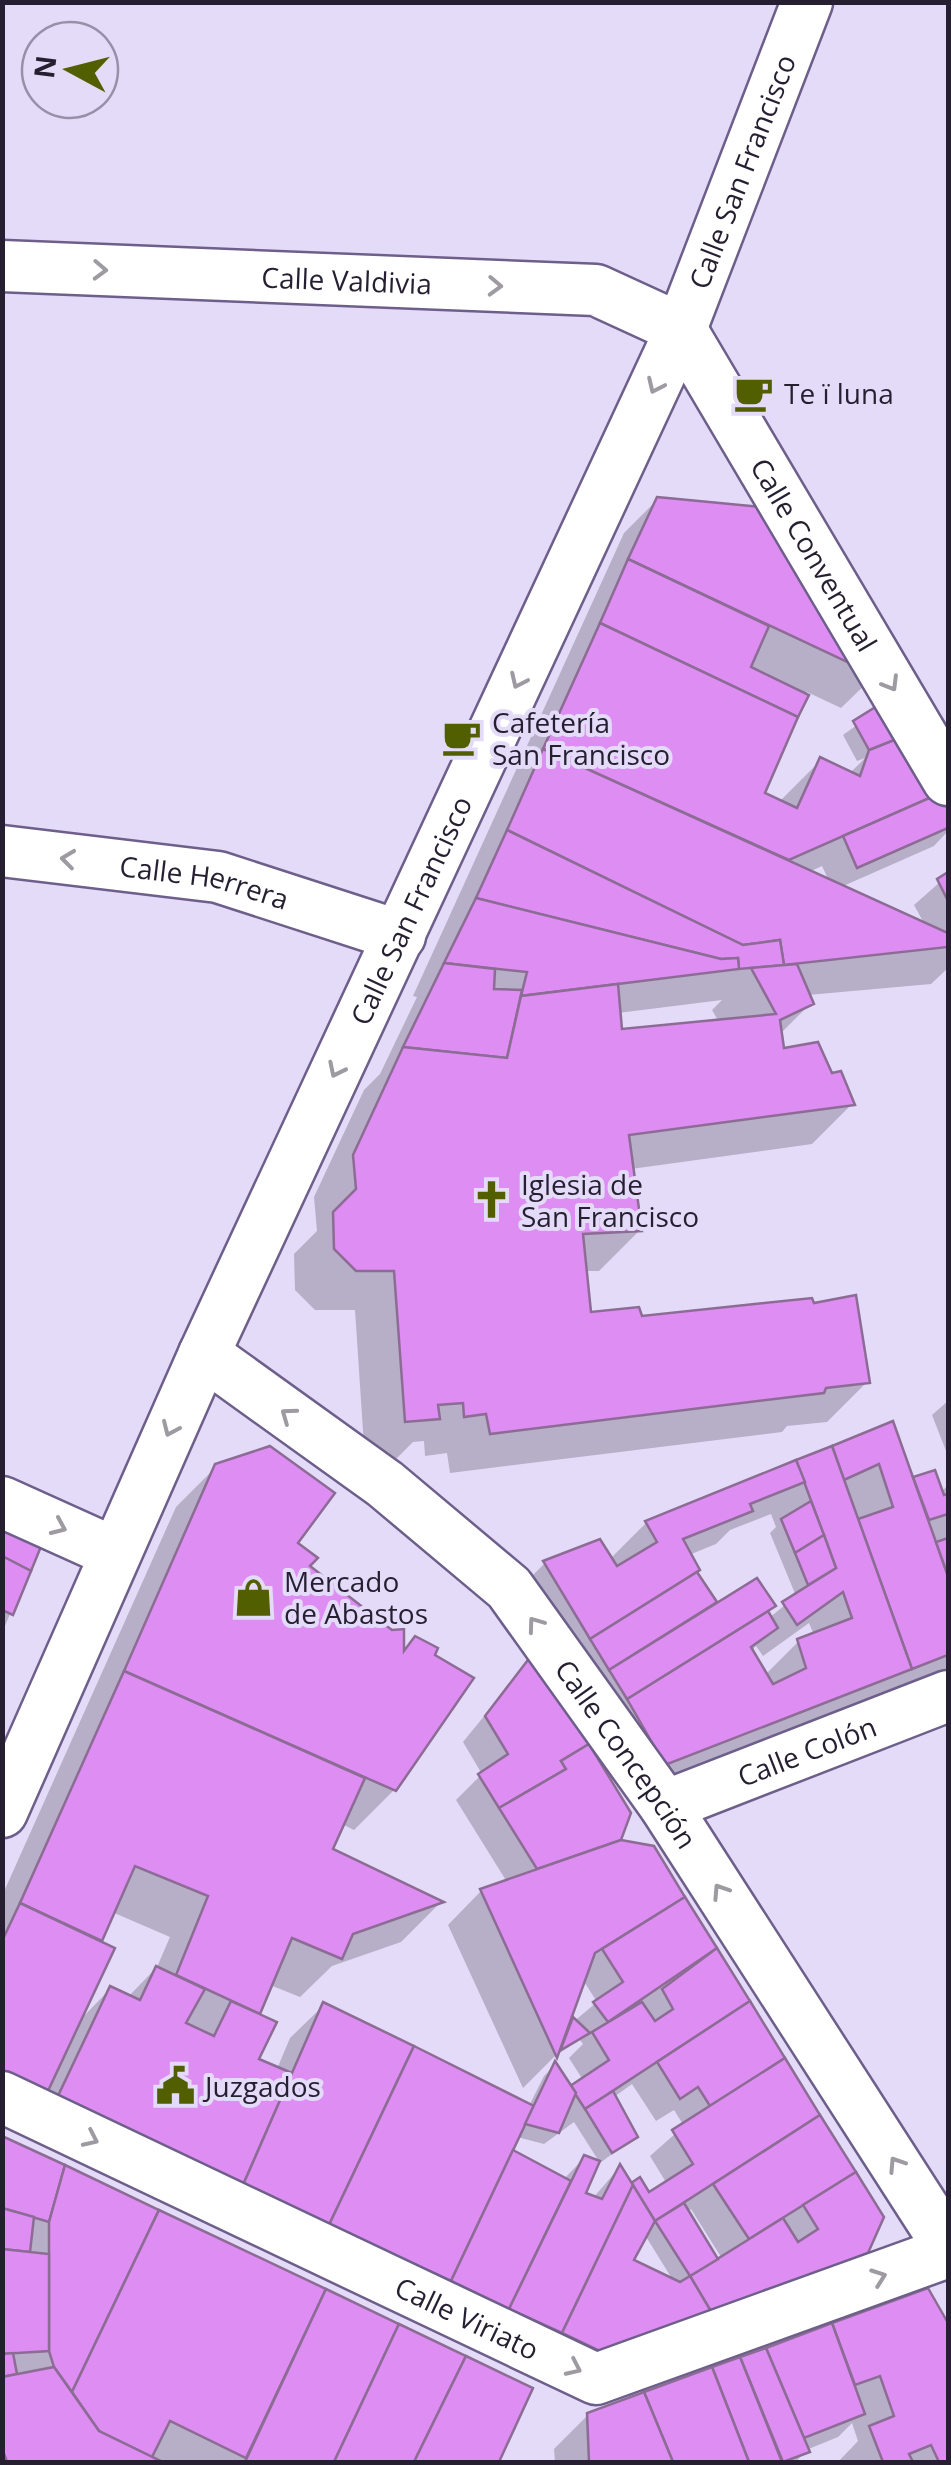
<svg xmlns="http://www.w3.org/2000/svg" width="951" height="2465" viewBox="0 0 951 2465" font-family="'Open Sans',sans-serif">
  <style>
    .shadow { fill: #0003; fill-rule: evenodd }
    .building { fill: #de8df3; stroke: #8c6c94; stroke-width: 2.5 }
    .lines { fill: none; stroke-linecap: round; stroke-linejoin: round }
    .minor-casing { stroke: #6d5f8a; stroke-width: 55 }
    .minor { stroke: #fff; stroke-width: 50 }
    .oneway { stroke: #9d9aa2 }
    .labels { text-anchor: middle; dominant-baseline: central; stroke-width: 8; stroke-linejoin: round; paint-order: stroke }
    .street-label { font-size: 28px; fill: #251f31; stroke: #e4dbf9 }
    .poi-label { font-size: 28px; fill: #251f31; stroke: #e4dbf9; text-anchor: start }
  </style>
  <rect width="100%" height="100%" fill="#e4dbf9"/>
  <!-- shadow -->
  <g class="shadow">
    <path d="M658,499L874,676L841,708L807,692L761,794L779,802L821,760L850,773L865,758L857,761L843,735L889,702L948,806V831L934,846L841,887L925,925L914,905L948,875V968L931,984L808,995L811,1003L780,1034L782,1051L831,1076L852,1104L812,1144L631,1169L639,1231L599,1271H584L589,1315L640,1319L867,1382L827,1422L787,1426L782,1432L450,1473L447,1453L425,1456L424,1441L413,1442L397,1458L365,1461L355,1310H315L295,1290L294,1254L317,1231L314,1197L364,1090L380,1074L417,997L413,996L624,533ZM822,866L829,881L809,872ZM722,1000L712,1010L719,1022L620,1032L618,1013Z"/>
    <path d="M948,1401V1456L932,1415Z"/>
    <path d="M891,1424L912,1482L940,1493L948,1485V1668L938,1678L631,1797L512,1596L545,1563L610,1559L646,1523ZM771,1514L776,1527L770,1533L796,1596L769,1618L766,1612L716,1606L694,1573L689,1555L716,1544L730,1530ZM809,1623L814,1635L799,1641L765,1675L750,1652L756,1646L763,1656Z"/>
    <path d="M217,1466L295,1543L306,1566L402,1652L415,1639L394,1790L354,1830L342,1824L330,1850L440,1903L401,1942L332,1966L300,1997L270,1985L256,2015V2060L277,2069L290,2038L324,2005L529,2106L544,2076L555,2065L570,2089L583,2080L569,2058L583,2044L580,2040L555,2056L523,2088L448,1925L481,1891L507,1882L456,1800L482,1774L463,1742L533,1656L628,1814L618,1842L652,1848L881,2217L866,2252L841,2277L581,2376L2,2121V1896L176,1507ZM112,1912L170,1937L157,1967L128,1997L110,1989L80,2020L98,1942ZM583,1980L597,2002L565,2029ZM632,2084L656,2121L674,2110L684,2126L650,2156L667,2184L648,2196L631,2186L619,2168L593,2198L582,2195L584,2158L563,2180L506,2160L517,2137L544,2144L574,2122L600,2163L635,2137L614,2097ZM691,2209L721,2257L717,2262L687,2212ZM645,2235L674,2282L630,2262Z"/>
    <path d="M2,1521L41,1541L2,1633Z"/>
    <path d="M2,2139L530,2389L496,2462H2Z"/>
    <path d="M927,2291L948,2328V2462H838L858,2441L852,2423L838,2437L806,2450L796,2462H555L554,2449L588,2415Z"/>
  </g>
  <!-- building -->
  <g class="building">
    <path d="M657,497L781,509L877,676L628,559Z"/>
    <path d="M628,559L769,626L751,667L809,695L798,717L600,623Z"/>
    <path d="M600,623L798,717L765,793L797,808L820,757L860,776L869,750L909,734L943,792L789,860L543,749Z"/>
    <path d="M890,698L909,734L869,750L853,721Z"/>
    <path d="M543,749L948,933V947L784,965L780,940L743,945L507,830Z"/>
    <path d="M943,792L948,801V828L857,868L843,836Z"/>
    <path d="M507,830L743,945L780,940L784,965L739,969L738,958L721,959L476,898Z"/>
    <path d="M948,872V901L937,879Z"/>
    <path d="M476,898L721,959L738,958L739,969L521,996L527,972L444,963Z"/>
    <path d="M444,963L495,969L494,989L522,990L507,1058L403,1047Z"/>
    <path d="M797,964L814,1004L780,1020L784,1048L818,1042L832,1073L841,1071L855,1105L629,1135L642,1231L583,1234L591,1312L639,1307L642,1316L812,1298L814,1303L856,1295L870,1383L826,1388L824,1393L490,1434L486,1414L464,1417L463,1403L438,1405L440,1419L405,1422L394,1271H356L334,1249L333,1212L356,1189L353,1155L403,1047L507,1058L521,996L618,984L622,1029L776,1014L751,968Z"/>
    <path d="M893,1421L948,1576V1655L912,1669L858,1519L893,1507L879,1464L844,1480L832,1446Z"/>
    <path d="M270,1446L335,1493L298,1543L318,1558L310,1566L392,1630L404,1629V1651L415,1636L438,1648L435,1655L474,1678L396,1791L124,1671L215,1464Z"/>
    <path d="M832,1446L912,1669L665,1765L627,1699L768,1611L778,1628L751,1647L773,1684L806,1668L797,1639L852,1618L843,1592L797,1625L782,1602L836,1568L796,1460Z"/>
    <path d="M796,1460L805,1482L750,1504L753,1511L683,1539L700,1570L590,1639L543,1561L600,1539L617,1566L657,1542L645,1521Z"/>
    <path d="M935,1470L944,1495L948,1494V1514L929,1520L913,1477Z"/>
    <path d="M811,1501L824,1535L795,1553L781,1519Z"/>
    <path d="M2,1518L44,1539L31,1571L2,1556Z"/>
    <path d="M824,1535L836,1568L808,1585L795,1553Z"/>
    <path d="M948,1538V1576L936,1542Z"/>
    <path d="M2,1556L31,1571L13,1615L2,1610Z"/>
    <path d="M697,1572L717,1602L609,1670L590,1639Z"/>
    <path d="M757,1578L776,1606L627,1699L609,1670Z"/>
    <path d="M534,1652L589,1744L561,1761L566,1769L499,1808L478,1774L508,1754L485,1716Z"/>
    <path d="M124,1671L365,1778L333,1849L444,1902L353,1934L342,1959L292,1938L260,2014L176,1975L208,1896L135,1866L102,1941L20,1903Z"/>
    <path d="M589,1744L631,1813L621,1840L537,1869L499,1808L566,1769L561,1761Z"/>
    <path d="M621,1840L654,1846L685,1897L595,1953L557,2058L480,1889Z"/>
    <path d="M685,1897L717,1948L608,2022L593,2002L623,1982L602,1949Z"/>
    <path d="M20,1903L115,1948L47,2093L2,2073V1941Z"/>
    <path d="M717,1948L750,2001L585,2109L570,2086L609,2060L592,2032L642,2002L655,2021L673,2009L662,1989Z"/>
    <path d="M156,1966L205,1989L186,2023L214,2036L231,2001L277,2022L259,2059L292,2073L243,2185L57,2098L110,1986L140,2000Z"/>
    <path d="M750,2001L785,2058L710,2106L698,2087L680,2099L657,2062Z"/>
    <path d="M323,2002L414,2046L329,2225L243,2185Z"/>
    <path d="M573,2017L590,2033L561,2050L562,2046Z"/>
    <path d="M414,2046L534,2106L451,2281L329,2225Z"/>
    <path d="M785,2058L820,2115L655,2221L631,2183L640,2177L649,2192L693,2164L672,2130Z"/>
    <path d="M555,2061L576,2093L559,2133L525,2124Z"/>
    <path d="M613,2091L638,2137L612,2153L585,2109Z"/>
    <path d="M820,2115L856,2172L749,2239L713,2184Z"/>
    <path d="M2,2136L65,2165L49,2222L2,2208Z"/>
    <path d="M513,2150L571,2181L509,2309L451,2281Z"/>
    <path d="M584,2155L600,2161L586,2193L602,2199L620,2164L633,2185L562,2333L509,2309Z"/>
    <path d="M65,2165L159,2210L72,2392L54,2367L49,2351V2222Z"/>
    <path d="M856,2172L884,2217L868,2253L712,2313L690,2276L783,2218L798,2242L818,2229L803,2205Z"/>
    <path d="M633,2185L655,2221L634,2260L680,2282L690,2276L712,2313L606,2354L562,2333Z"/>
    <path d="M684,2203L718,2259L690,2276L655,2221Z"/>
    <path d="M2,2208L34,2217L30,2252L2,2249Z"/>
    <path d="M159,2210L326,2289L246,2458L170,2421L152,2457L99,2431L72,2392Z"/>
    <path d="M2,2249L49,2254V2351L2,2354Z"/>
    <path d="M928,2288L948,2323V2462H939L931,2445L909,2454L913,2462H883L869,2426L894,2416L880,2376L855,2385L832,2323Z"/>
    <path d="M326,2289L399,2324L334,2462H245Z"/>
    <path d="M832,2323L865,2414L804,2438L766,2348Z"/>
    <path d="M399,2324L466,2356L414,2462H334Z"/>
    <path d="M766,2348L810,2452L783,2462L740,2357Z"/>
    <path d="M13,2353L17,2374L2,2377V2354Z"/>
    <path d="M466,2356L533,2388L499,2462H414Z"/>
    <path d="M740,2357L782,2462H749L712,2367Z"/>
    <path d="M54,2367L99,2431L163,2462H7L2,2448V2377Z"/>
    <path d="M712,2367L749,2462H673L644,2392Z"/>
    <path d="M644,2392L673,2462H589L587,2413Z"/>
  </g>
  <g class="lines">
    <defs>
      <g id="minor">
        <path id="s1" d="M2,266L596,290L681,329L948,780"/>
        <path id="s2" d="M2,851L218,877L400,936"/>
        <path id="s3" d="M204,1354L385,1484L509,1588L665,1806L948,2246"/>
        <path d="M2,1502L115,1553"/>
        <path id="s4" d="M665,1806L948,1696"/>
        <path id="s5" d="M2,1812L204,1354L681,329L807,2"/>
        <path id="s6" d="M2,2097L596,2379L948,2252"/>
      </g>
    </defs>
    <!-- minor casing -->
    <use href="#minor" class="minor-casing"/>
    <!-- minor -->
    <use href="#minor" class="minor"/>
  </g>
  <!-- one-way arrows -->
  <defs><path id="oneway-chevron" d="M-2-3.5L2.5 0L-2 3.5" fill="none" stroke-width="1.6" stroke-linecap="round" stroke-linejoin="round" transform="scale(2.5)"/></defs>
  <g class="oneway">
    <use href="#oneway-chevron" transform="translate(100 270) rotate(2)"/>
    <use href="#oneway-chevron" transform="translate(495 286) rotate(2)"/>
    <use href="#oneway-chevron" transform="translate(655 386) rotate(115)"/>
    <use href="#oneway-chevron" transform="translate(518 681) rotate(115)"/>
    <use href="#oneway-chevron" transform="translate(891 684) rotate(59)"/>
    <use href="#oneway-chevron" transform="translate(68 859) rotate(-173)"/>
    <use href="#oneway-chevron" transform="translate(336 1070) rotate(116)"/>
    <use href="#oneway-chevron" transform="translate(288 1415) rotate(-144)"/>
    <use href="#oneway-chevron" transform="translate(170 1429) rotate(114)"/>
    <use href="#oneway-chevron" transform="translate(59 1527) rotate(24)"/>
    <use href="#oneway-chevron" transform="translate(535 1624) rotate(-126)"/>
    <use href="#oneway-chevron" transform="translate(720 1891) rotate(-123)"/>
    <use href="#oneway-chevron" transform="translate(91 2139) rotate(25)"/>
    <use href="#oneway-chevron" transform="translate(896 2164) rotate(-123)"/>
    <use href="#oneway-chevron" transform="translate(879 2277) rotate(-20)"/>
    <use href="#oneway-chevron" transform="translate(574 2368) rotate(25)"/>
  </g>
  <!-- icons -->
  <defs>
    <symbol id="cafe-bare" viewBox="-9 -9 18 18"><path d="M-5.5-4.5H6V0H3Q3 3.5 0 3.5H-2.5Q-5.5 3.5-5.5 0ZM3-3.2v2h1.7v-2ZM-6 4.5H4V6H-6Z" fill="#515f00" stroke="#e4dbf9" stroke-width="2.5" paint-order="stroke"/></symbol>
    <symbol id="church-bare" viewBox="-9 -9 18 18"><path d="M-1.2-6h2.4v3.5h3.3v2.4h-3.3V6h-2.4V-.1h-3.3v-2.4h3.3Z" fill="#515f00" stroke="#e4dbf9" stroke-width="2.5" paint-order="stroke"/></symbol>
    <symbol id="shop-bare" viewBox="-9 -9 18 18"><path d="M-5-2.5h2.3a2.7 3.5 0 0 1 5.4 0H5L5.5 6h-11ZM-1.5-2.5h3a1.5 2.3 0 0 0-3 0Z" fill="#515f00" stroke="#e4dbf9" stroke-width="2.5" paint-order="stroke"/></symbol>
    <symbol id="civic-bare" viewBox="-9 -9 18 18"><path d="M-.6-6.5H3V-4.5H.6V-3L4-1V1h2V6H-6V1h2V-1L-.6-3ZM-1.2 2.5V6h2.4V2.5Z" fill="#515f00" stroke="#e4dbf9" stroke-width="2.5" paint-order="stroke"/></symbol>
  </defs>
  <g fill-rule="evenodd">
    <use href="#cafe-bare" x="726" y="366" width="55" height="55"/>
    <use href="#cafe-bare" x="434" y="710" width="55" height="55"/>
    <use href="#church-bare" x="464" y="1172" width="55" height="55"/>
    <use href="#shop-bare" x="226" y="1570" width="55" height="55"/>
    <use href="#civic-bare" x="148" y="2058" width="55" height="55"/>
  </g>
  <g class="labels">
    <!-- street labels -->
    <g class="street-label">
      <text stroke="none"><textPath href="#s5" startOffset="1800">Calle San Francisco</textPath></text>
      <text stroke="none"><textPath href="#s1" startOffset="345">Calle Valdivia</textPath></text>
      <text stroke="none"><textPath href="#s1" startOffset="950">Calle Conventual</textPath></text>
      <text stroke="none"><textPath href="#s2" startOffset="205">Calle Herrera</textPath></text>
      <text stroke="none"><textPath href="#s5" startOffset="990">Calle San Francisco</textPath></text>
      <text stroke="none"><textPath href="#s4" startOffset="152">Calle Colón</textPath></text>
      <text stroke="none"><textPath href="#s3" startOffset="588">Calle Concepción</textPath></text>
      <text stroke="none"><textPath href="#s6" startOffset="515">Calle Viriato</textPath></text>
    </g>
    <!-- poi labels -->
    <g class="poi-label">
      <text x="784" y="393">Te ï luna</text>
      <text x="492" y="722">Cafetería<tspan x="492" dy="32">San Francisco</tspan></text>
      <text x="521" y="1184">Iglesia de<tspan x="521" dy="32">San Francisco</tspan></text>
      <text x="284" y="1581">Mercado<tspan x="284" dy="32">de Abastos</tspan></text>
      <text x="205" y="2086">Juzgados</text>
    </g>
  </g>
  <!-- border -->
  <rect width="951" height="2465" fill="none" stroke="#251f31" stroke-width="10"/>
  <!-- north arrow -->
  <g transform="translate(70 70) rotate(277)"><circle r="48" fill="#e4dbf9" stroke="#9890a9" stroke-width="2.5"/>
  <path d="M0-8L18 38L0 25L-18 38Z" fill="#515f00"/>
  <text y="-15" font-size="28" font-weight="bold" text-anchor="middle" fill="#251f31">N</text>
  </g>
</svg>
